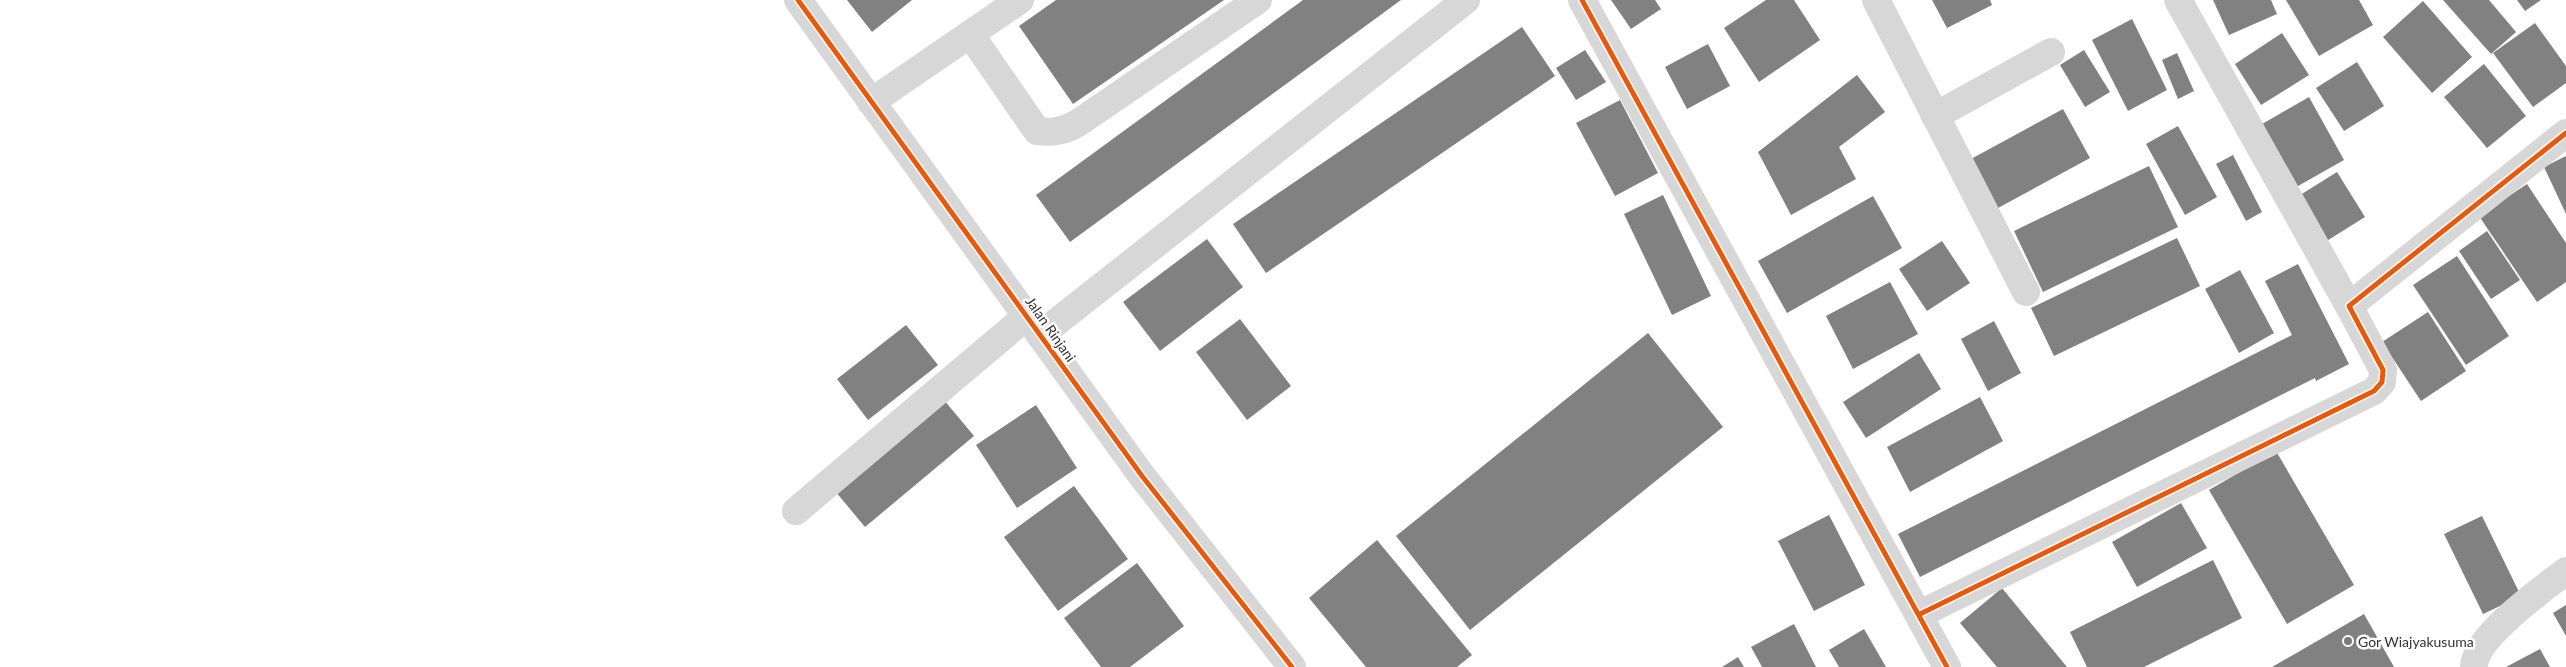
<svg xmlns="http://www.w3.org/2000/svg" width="2566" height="667" viewBox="0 0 2566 667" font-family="Lato,sans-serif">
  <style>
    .building { fill: #818181 }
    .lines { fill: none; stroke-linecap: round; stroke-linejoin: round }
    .minor { stroke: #d7d7d7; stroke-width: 28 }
    .cycleway-casing { stroke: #fff; stroke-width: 8 }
    .cycleway { stroke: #e8590c; stroke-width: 5 }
    .poi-dot { fill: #7a7a7a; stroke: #fff; stroke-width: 2 }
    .labels { text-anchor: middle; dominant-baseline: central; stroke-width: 5; stroke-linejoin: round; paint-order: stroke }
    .street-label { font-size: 14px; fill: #333; stroke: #fff }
    .poi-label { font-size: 14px; fill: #333; stroke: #fff; text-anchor: start }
  </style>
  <rect width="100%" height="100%" fill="#fff"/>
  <!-- building -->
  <g class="building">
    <path d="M847,0H912L872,32Z"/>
    <path d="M1056,0H1224L1073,104L1019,26Z"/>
    <path d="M1303,0H1401L1070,242L1036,195Z"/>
    <path d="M1611,0H1655L1661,9L1631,29Z"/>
    <path d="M1766,0H1794L1820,40L1759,82L1724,28Z"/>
    <path d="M1932,0H1990L1992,5L1947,28Z"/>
    <path d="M2213,0H2271L2277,14L2229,35Z"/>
    <path d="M2286,0H2359L2373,25L2319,56Z"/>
    <path d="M2443,0H2489L2516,32L2491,54Z"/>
    <path d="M2517,0H2541L2525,11Z"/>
    <path d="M2423,1L2472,57L2432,93L2383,37Z"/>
    <path d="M2132,19L2167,90L2128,111L2092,40Z"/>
    <path d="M2535,23L2566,66V83L2533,107L2493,53Z"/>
    <path d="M1522,27L1555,76L1266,273L1233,224Z"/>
    <path d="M2282,33L2309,75L2261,105L2235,64Z"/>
    <path d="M1708,44L1730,86L1687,109L1665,67Z"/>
    <path d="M1585,50L1606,82L1576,100L1556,68Z"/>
    <path d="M2084,50L2110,92L2085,107L2060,65Z"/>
    <path d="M2177,53L2194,91L2178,99L2162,60Z"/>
    <path d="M2357,62L2384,106L2344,131L2316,88Z"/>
    <path d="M2484,64L2526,116L2487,148L2444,97Z"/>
    <path d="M1857,75L1885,112L1839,147L1856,179L1791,215L1758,152Z"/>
    <path d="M2309,97L2344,160L2291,190L2257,127Z"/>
    <path d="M1620,100L1658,173L1615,196L1576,123Z"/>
    <path d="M2063,109L2090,158L1998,208L1971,159Z"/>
    <path d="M2178,126L2217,197L2185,215L2146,144Z"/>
    <path d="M2233,155L2262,212L2246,221L2216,164Z"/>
    <path d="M2566,156V214L2544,167Z"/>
    <path d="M2149,166L2178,227L2043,292L2014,231Z"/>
    <path d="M2337,172L2365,217L2325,242L2297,197Z"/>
    <path d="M2527,184L2566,243V282L2537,302L2479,216Z"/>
    <path d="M1663,195L1711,296L1672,315L1624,214Z"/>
    <path d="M1873,196L1902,248L1787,313L1758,261Z"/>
    <path d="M2487,231L2520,280L2491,299L2459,251Z"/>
    <path d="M2177,238L2200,286L2054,356L2031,308Z"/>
    <path d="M1207,239L1243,287L1160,351L1123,302Z"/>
    <path d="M1942,241L1970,283L1927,311L1899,269Z"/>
    <path d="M2457,256L2509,336L2466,365L2413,285Z"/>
    <path d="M2298,264L2349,364L2316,381L2315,378L1920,577L1898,534L2292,335L2265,281Z"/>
    <path d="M2240,270L2274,333L2239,353L2205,289Z"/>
    <path d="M1890,282L1918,334L1853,369L1826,316Z"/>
    <path d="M2428,312L2466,371L2421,401L2382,342Z"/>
    <path d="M1240,319L1291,386L1247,420L1196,352Z"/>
    <path d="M1994,321L2021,373L1988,391L1961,339Z"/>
    <path d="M906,325L938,365L868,420L837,379Z"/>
    <path d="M1648,333L1723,427L1470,630L1396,536Z"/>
    <path d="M1919,353L1941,389L1866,438L1843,402Z"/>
    <path d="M1980,397L2003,441L1910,492L1887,447Z"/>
    <path d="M944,400L974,436L865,527L835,491Z"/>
    <path d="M1036,405L1077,468L1017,508L976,445Z"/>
    <path d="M2276,451L2354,585L2287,624L2209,490Z"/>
    <path d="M1074,486L1128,559L1058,611L1004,537Z"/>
    <path d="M2181,503L2207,548L2137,587L2112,542Z"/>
    <path d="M1829,515L1865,585L1814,611L1778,541Z"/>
    <path d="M2482,516L2521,596L2483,614L2444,534Z"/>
    <path d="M1377,540L1472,655L1457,667H1366L1309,598Z"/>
    <path d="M2213,560L2242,618L2144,667H2087L2070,632Z"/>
    <path d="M1137,563L1184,626L1130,667H1101L1064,618Z"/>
    <path d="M2002,588L2067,667H1997L1960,623Z"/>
    <path d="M2566,605V636L2553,613Z"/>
    <path d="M2364,614L2394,667H2272Z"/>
    <path d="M1794,624L1816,667H1762L1751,647Z"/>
    <path d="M1864,629L1886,667H1839L1829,650Z"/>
    <path d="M2540,649L2550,667H2506Z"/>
    <path d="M1738,657L1744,667H1722Z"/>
  </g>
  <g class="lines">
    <!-- minor -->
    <g class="minor">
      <path d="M798,0L1142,476L1292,667"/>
      <path d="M1582,0L1947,667"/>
      <path d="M1876,0L2026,292"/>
      <path d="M2178,0L2349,306"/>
      <path d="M970,34L1037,131C1053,133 1064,131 1078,123L1258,0"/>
      <path d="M871,102L1020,0"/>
      <path d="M1935,116L2051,52"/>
      <path d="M1040,335L1466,0"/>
      <path d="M796,511L1027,316"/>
      <path d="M1920,614L2374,391L2382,382L2383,370L2349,306L2566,133"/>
      <path d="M2474,667C2474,637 2543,589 2566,571"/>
    </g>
    <defs>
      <g id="cycleway">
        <path d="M798,0L1142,476L1292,667"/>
        <path d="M1582,0L1947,667"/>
        <path d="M1920,614L2374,391L2382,382L2383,370L2349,306L2566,133"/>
      </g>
    </defs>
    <!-- cycleway casing -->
    <use href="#cycleway" class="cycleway-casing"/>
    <!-- cycleway -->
    <use href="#cycleway" class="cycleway"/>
  </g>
  <!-- markers -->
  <circle class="poi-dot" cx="2348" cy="641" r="5"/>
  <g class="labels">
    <!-- street labels -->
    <g class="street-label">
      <text transform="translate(1051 329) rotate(55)">Jalan Rinjani</text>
    </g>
    <!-- poi labels -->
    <g class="poi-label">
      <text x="2358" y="641">Gor Wiajyakusuma</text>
    </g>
  </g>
</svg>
